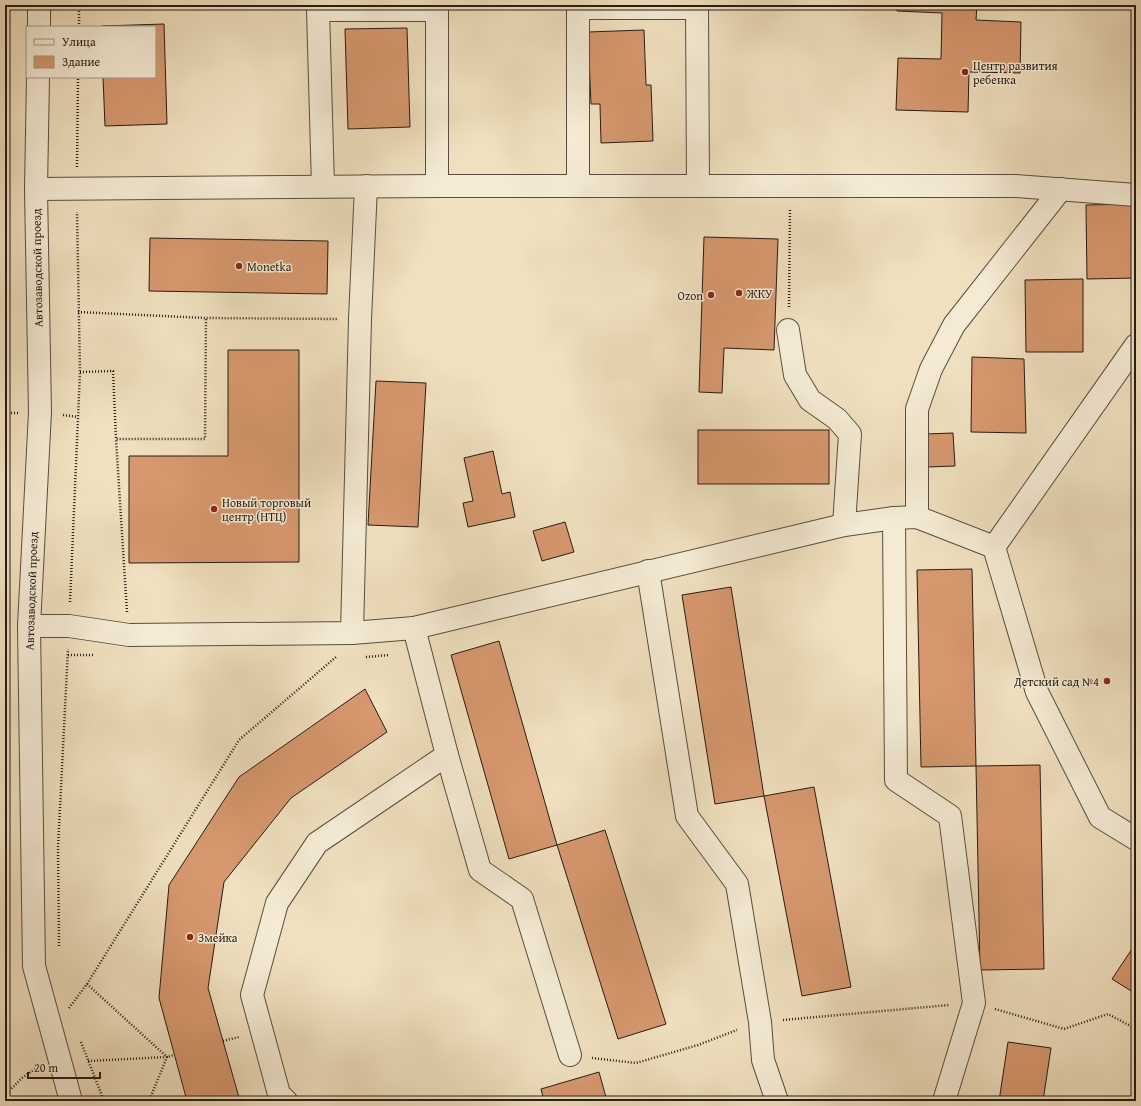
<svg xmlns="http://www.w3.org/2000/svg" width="1141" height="1106" viewBox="0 0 1141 1106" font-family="'Gentium Book Plus',serif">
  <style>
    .building { fill: #d7986f; stroke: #261c14 }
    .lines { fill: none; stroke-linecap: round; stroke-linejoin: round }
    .minor-casing { stroke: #584d3f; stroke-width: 24 }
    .path { stroke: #261c14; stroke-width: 2.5; stroke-dasharray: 1 2; stroke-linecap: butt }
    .minor { stroke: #f5ebd5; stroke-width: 22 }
    .poi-dot { fill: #8f2418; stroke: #f5ebd5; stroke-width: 1.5 }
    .labels { text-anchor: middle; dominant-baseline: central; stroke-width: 3; stroke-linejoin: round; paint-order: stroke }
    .poi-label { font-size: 12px; fill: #261c14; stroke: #f5ebd5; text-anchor: start }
    .street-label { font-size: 12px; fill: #261c14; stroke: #f5ebd5 }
  </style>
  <rect width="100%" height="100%" fill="#f0e0bf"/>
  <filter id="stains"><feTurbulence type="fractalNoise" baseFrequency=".005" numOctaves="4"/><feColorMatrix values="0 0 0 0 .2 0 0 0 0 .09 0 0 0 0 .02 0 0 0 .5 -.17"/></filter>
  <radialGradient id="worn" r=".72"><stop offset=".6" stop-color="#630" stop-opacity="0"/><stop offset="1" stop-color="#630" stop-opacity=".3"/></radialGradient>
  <!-- building -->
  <g class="building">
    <path d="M897,5H977L976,20L1021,22L1020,73L969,72L968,112L896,110L898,58L941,59L942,13L897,11Z"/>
    <path d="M164,24L167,124L105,126L103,77H155V27L102,26Z"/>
    <path d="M407,28L410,127L348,129L345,29Z"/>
    <path d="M644,30L646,85H651L653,141L601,143L600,104H591L588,32Z"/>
    <path d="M1136,204V278L1087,279L1086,205Z"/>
    <path d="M704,237L778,239L774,350L724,348L722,393L699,392Z"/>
    <path d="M150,238L328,241L327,294L149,291Z"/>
    <path d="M1083,279V352H1026L1025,280Z"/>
    <path d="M228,350H299V562L129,563V456H228Z"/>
    <path d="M972,357L1024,359L1026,433L971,432Z"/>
    <path d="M376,381L426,383L418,527L368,525Z"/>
    <rect x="698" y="430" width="131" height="54"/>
    <path d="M953,433L955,466L927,467L926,434Z"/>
    <path d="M493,451L502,494L510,492L515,517L468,527L463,503L473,501L464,458Z"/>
    <path d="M565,522L574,552L542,561L533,531Z"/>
    <path d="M972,569L976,766L921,767L917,570Z"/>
    <path d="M731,587L764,796L715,804L682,595Z"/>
    <path d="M499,641L557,845L509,859L451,655Z"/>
    <path d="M365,689L387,732L291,798L224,882L208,988L240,1101H187L159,998L169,885L239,777Z"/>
    <path d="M1040,765L1044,969L980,970L976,766Z"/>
    <path d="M814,787L851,987L802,996L764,796Z"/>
    <path d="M605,830L666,1024L618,1039L557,845Z"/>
    <path d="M1136,943V994L1112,979Z"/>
    <path d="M1008,1042L1051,1048L1043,1101H999Z"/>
    <path d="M599,1072L607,1101H544L541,1089Z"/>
  </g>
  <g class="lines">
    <defs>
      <g id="minor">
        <path d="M697,5L698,186"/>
        <path d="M39,27V5"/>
        <path d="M38,77L36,189L40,412L29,626L34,966L71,1101"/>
        <path d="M323,186L318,10H437"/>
        <path d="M437,186V5"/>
        <path d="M578,186V8H697"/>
        <path d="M36,189L437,186H1015L1136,195"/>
        <path d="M788,330L795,375L810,400L837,419L850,434L844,525"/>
        <path d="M917,517V409L931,369L954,325L1061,189"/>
        <path d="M894,518L896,780L950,816L974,1003L944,1101"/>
        <path d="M994,547L1136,345"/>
        <path d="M648,571L687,816L737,884L760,1022L763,1060L777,1101"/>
        <path d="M29,626H69L129,635L352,633L414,628L844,525L894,518L917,517L994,547L1037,692L1100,817L1136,839"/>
        <path d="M352,633L360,319L366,186"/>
        <path d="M447,755L480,870L522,899L570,1055"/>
        <path d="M286,1101L279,1094L252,995L277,903L317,843L447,755L414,628"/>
      </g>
    </defs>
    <!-- minor casing -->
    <use href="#minor" class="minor-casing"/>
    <!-- path -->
    <g class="path">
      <path d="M460,9L555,8"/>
      <path d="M79,27V5"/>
      <path d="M77,167L78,77"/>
      <path d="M789,307L790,208"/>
      <path d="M78,312L206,318"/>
      <path d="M80,372L113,371L116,439"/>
      <path d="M5,413H18"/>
      <path d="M63,415L78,417"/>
      <path d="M70,602L80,372L77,212"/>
      <path d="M127,612L116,439H205L206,318L338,319"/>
      <path d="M68,655H95"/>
      <path d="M366,657L389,655"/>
      <path d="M59,946L58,847L68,649"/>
      <path d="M87,984L167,1057L149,1101"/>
      <path d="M69,1008L87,984L239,740L336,657"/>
      <path d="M995,1009L1064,1029L1108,1014L1136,1029"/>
      <path d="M783,1020L949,1005"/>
      <path d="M223,1041L239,1037"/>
      <path d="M81,1042L104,1101"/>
      <path d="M592,1058L636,1063L698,1045L737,1030"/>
      <path d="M88,1061L167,1057L174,1055"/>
      <path d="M5,1095L22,1078L38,1067"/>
    </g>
    <!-- minor -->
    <use href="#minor" class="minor"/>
  </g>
  <!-- markers -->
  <g class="poi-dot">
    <circle cx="965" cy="72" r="4"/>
    <circle cx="239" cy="266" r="4"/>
    <circle cx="739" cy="293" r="4"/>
    <circle cx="711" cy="295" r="4"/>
    <circle cx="214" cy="509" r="4"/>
    <circle cx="1107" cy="681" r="4"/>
    <circle cx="190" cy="937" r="4"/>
  </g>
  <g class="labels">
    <!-- poi labels -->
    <g class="poi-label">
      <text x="973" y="65">Центр развития<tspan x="973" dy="14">ребенка</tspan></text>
      <text x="247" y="266">Monetka</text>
      <text x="747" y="293">ЖКУ</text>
      <text x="703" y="295" text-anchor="end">Ozon</text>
      <text x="222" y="502">Новый торговый<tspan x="222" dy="14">центр (НТЦ)</tspan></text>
      <text x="1099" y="681" text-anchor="end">Детский сад №4</text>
      <text x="198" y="937">Змейка</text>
    </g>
    <!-- street labels -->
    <g class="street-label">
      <text transform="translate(37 268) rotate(-91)">Автозаводской проезд</text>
      <text transform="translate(31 591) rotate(-88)">Автозаводской проезд</text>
    </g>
  </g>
  <!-- margin -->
  <rect width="1141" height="1106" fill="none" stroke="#f0e0bf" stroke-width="20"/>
  <rect x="6" y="6" width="1129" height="1094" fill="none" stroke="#261c14" stroke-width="2"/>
  <rect x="10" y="10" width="1121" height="1086" fill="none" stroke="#261c14"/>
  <!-- legend -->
  <rect x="26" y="26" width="130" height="52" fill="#f5ebd5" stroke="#a29888"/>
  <rect x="34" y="39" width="20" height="6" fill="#f5ebd5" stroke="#a29888"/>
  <text x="62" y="46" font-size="12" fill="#261c14">Улица</text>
  <rect x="34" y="56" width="20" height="12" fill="#d7986f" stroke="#a29888"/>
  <text x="62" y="66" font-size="12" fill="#261c14">Здание</text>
  <!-- scale -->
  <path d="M28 1072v6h72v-6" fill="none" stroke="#261c14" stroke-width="2"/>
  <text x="34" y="1072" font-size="12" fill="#261c14" stroke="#f5ebd5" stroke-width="3" paint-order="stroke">20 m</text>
  <rect width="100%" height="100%" filter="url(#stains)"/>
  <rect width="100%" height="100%" fill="url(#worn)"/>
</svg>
